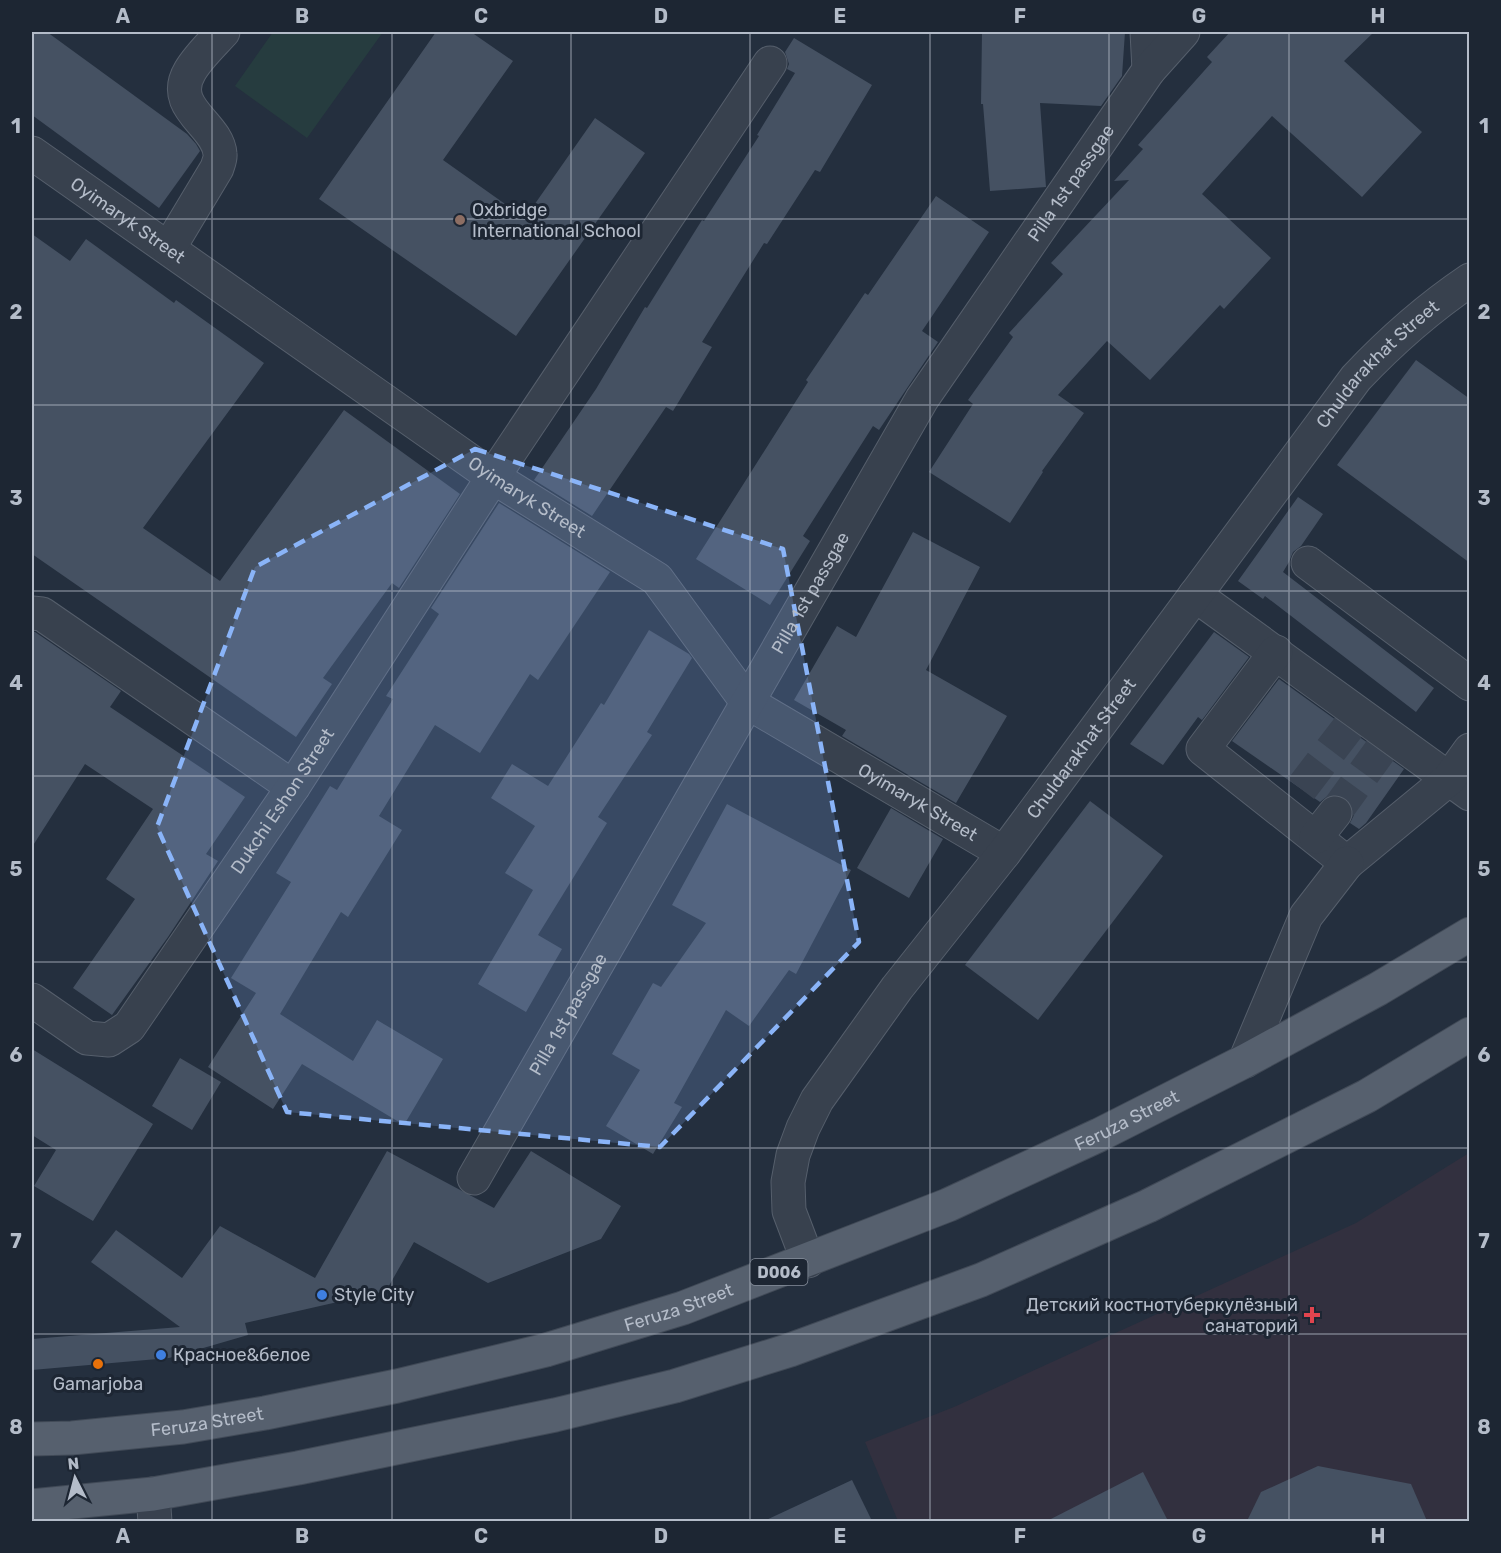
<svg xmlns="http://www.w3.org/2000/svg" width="1501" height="1553" viewBox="0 0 1501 1553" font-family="Rubik,sans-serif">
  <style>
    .medical { fill: #32303f }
    .green { fill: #263c3f }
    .building { fill: #455162 }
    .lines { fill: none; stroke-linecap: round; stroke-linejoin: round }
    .minor-tunnel { stroke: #3a4453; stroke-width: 33; stroke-dasharray: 33 16; stroke-linecap: butt }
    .minor-casing { stroke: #565f6c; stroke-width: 35 }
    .major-casing { stroke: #414a57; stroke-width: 35 }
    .minor { stroke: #38414e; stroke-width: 33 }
    .major { stroke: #56606e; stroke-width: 33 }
    .marked { fill: #8ab4f8; fill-opacity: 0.2; stroke: #8ab4f8; stroke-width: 4.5; stroke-dasharray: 12 8; stroke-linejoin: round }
    .grid { fill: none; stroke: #b4bcc9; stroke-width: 1.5; stroke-opacity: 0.55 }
    .education-dot { fill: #8d6e63; stroke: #1d2633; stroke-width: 2 }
    .shop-dot { fill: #3f7fe0; stroke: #1d2633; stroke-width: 2 }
    .health-dot { fill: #e0444e; stroke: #1d2633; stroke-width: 2 }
    .food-dot { fill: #e8710a; stroke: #1d2633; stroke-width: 2 }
    .labels { text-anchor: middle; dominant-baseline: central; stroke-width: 6; stroke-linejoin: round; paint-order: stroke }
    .shield { fill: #1d2633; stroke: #878f9c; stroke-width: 1.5 }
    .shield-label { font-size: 16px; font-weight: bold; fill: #b4bcc9 }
    .street-label { font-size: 18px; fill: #b4bcc9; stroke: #1d2633 }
    .poi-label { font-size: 18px; fill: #b4bcc9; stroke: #1d2633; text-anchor: start }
    .neatline { fill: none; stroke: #b4bcc9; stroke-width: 2 }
    .grid-label { font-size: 20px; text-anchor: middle; font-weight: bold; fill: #b4bcc9 }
  </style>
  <rect width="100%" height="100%" fill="#242f3e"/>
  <!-- medical -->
  <path class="medical" d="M1469,1153V1521H898L865,1442L954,1407L1356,1223Z"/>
  <!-- green -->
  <path class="green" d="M273,32H383L307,138L235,86Z"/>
  <!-- building -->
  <g class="building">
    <path d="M32,32H47L187,134L196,144L200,151L159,208L32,115Z"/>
    <path d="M436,32H471L513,61L443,160L525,218L595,118L645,153L516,336L319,199Z"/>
    <path d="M982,32H1125L1122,76L1101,106L1040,103L1046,187L990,191L983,104H981Z"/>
    <path d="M1230,32H1374L1344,61L1422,132L1362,197L1272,116L1202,194L1271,258L1224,309L1220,305L1150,380L1107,341L1058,395L1084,413L1042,471L1043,472L1010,523L929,472L973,404L968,400L1013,337L1009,333L1063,274L1051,263L1129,180L1114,181L1143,149L1138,145L1212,62L1207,57Z"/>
    <path d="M794,38L872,85L820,172L815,170L767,244L764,243L702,342L712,347L673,411L666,407L592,516L534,480L596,389L645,307L647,308L702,220L704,221L759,136L757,135L795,73L787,69L789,64L785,52Z"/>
    <path d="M936,196L989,232L922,331L938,342L879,430L873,426L803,536L810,541L770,605L696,559L808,382L806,380L865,293L868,295Z"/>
    <path d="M32,234L70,261L86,239L174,303L176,300L264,363L143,528L220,581L344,410L460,494L399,588L392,583L323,678L332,684L296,737L32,554Z"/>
    <path d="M1416,360L1470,399V563L1337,465Z"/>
    <path d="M1298,497L1323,514L1301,546L1293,552L1289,562L1283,572L1434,688L1416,712L1265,596L1263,599L1238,581Z"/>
    <path d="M499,503L610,572L538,680L530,674L480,753L435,725L379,816L402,830L348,917L341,912L280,1014L353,1061L377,1020L443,1059L404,1125L302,1064L273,1109L208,1067L256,993L231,978L291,882L276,873L330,786L337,790L393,699L386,696L439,614L431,608Z"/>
    <path d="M913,532L980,567L926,670L1007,716L956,803L842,736L846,730L794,700L837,626L856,637Z"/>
    <path d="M649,630L689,654L692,658L647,732L652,735L598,817L607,823L538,935L562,949L526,1012L478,984L533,890L505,873L535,826L491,798L512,764L548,786L601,703L604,705Z"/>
    <path d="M32,632H35L121,691L110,707L245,797L206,854L218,861L168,937L112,1015L73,988L135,899L106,879L153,809L85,764L32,847Z"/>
    <path d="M1214,632L1249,657L1202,720L1198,717L1163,765L1130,744Z"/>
    <path d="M1279,679L1404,769L1366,823L1359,829L1350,823L1354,815L1353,807L1346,798L1338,795H1329L1320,802L1232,741Z"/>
    <path d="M1090,801L1163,856L1038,1020L965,965Z"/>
    <path d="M727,804L851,870L796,974L789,970L749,1026L726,1010L674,1103L682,1107L653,1154L606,1126L640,1070L612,1054L653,983L661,987L706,923L672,905Z"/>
    <path d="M891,808L943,839L909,898L857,868Z"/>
    <path d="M32,1049L153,1124L93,1221L34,1186L56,1150L32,1135Z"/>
    <path d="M180,1058L221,1082L192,1130L152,1106Z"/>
    <path d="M387,1151L494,1208L531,1151L621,1206L601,1239L488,1283L414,1242L386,1291L245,1323L248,1335L169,1358L32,1370V1339L180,1327L91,1262L116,1230L182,1278L220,1226L315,1278Z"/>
    <path d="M1318,1466L1411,1484L1427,1521H1247L1261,1492Z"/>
    <path d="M1143,1472L1168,1521H1047Z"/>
    <path d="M852,1480L872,1521H764Z"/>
  </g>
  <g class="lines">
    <!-- minor-tunnel -->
    <g class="minor-tunnel">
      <path d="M1301,789L1350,725"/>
      <path d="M1335,813L1382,748"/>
    </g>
    <defs>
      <g id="minor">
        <path d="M1147,32L1149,70"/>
        <path id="s1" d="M32,153L493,477L657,579L747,702L1004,853"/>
        <path d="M169,248L217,168C218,164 221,158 220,154C218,124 168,108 190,71C198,57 212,44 223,32"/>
        <path d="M1308,563L1470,684"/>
        <path d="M1195,595L1470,794"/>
        <path d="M32,613L42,614L293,787"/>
        <path d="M1276,652L1203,749L1347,863L1449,779L1470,750"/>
        <path d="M1316,837L1335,813"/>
        <path id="s2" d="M32,1000L87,1038L109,1040L129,1027L293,787L493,477L770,63"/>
        <path d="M1245,1061L1306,916L1347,863"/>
        <path id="s3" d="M474,1178L922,399L1149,70L1183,32"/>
        <path id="s4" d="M808,1261L789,1211L788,1182L793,1155L803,1128L817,1100L897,988L1004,853L1356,378C1391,341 1427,309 1470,280"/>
        <path d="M153,1494L155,1522"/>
      </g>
      <g id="major">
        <path id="s5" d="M32,1439L72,1438L183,1427L265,1413L397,1386L546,1350L683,1308L948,1205L1099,1135L1245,1061L1378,989L1470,934"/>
        <path d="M32,1506L153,1494L298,1468L555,1415L675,1386L790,1350L981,1280L1148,1206L1367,1096L1470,1034"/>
      </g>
    </defs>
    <!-- minor casing -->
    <use href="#minor" class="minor-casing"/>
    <!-- major casing -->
    <use href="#major" class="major-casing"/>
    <!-- minor -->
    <use href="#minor" class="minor"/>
    <!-- major -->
    <use href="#major" class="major"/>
  </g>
  <!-- marked area -->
  <path class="marked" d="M475,449L783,549L859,942L660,1147L287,1112L157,827L255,567Z"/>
  <!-- grid -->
  <path class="grid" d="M212,32V1522M392,32V1522M571,32V1522M750,32V1522M930,32V1522M1109,32V1522M1289,32V1522M32,219H1470M32,405H1470M32,591H1470M32,776H1470M32,962H1470M32,1148H1470M32,1334H1470"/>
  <!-- markers -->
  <circle class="education-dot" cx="460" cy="220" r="6"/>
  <g class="shop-dot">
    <circle cx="322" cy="1295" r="6"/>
    <circle cx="161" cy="1355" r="6"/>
  </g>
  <path class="health-dot" d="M1309 1306h6v6h6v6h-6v6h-6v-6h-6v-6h6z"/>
  <circle class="food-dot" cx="98" cy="1364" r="6"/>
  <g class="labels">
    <!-- shield labels -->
    <rect class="shield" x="750.5" y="1259" width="57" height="26" rx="4.5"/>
    <g class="shield-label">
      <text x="779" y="1272">D006</text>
    </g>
    <!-- street labels -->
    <g class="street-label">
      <text stroke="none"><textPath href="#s3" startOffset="1161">Pilla 1st passgae</textPath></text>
      <text stroke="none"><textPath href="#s1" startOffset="117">Oyimaryk Street</textPath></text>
      <text stroke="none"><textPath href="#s4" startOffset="1096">Chuldarakhat Street</textPath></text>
      <text stroke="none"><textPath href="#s1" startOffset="603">Oyimaryk Street</textPath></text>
      <text stroke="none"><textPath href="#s3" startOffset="675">Pilla 1st passgae</textPath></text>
      <text stroke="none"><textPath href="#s4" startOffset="610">Chuldarakhat Street</textPath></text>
      <text stroke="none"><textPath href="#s2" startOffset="386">Dukchi Eshon Street</textPath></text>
      <text stroke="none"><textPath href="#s1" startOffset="1107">Oyimaryk Street</textPath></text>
      <text stroke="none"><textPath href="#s3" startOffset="189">Pilla 1st passgae</textPath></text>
      <text stroke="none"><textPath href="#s5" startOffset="1148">Feruza Street</textPath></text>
      <text stroke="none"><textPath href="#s5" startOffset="662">Feruza Street</textPath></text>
      <text stroke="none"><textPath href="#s5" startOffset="176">Feruza Street</textPath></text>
    </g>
    <!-- poi labels -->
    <g class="poi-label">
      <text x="472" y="210">Oxbridge<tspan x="472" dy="21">International School</tspan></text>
      <text x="334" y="1295">Style City</text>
      <text x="1298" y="1305" text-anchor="end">Детский костнотуберкулёзный<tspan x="1298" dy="21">санаторий</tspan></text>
      <text x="173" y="1355">Красное&amp;белое</text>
      <text x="98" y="1384" text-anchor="middle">Gamarjoba</text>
    </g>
  </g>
  <!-- border -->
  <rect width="1501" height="1553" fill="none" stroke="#1d2633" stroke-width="66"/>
  <!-- north arrow -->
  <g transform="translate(75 1478) rotate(354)" stroke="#1d2633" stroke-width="4.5" paint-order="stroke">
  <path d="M0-4.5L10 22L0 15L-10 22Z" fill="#b4bcc9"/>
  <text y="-9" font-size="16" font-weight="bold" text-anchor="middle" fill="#b4bcc9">N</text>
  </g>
  <rect x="33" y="33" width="1435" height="1487" class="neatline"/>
  <g class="grid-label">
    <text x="123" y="23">A</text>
    <text x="302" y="23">B</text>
    <text x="481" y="23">C</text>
    <text x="661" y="23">D</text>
    <text x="840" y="23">E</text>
    <text x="1020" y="23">F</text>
    <text x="1199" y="23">G</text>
    <text x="1378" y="23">H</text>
    <text x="16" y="133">1</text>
    <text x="1484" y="133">1</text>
    <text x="16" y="319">2</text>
    <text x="1484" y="319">2</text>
    <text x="16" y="505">3</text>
    <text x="1484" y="505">3</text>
    <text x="16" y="690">4</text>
    <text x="1484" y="690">4</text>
    <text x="16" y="876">5</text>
    <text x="1484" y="876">5</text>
    <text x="16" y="1062">6</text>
    <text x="1484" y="1062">6</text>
    <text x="16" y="1248">7</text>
    <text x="1484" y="1248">7</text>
    <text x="16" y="1434">8</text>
    <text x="1484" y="1434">8</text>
    <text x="123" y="1543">A</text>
    <text x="302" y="1543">B</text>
    <text x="481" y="1543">C</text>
    <text x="661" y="1543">D</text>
    <text x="840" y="1543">E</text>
    <text x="1020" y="1543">F</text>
    <text x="1199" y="1543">G</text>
    <text x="1378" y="1543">H</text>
  </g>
</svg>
